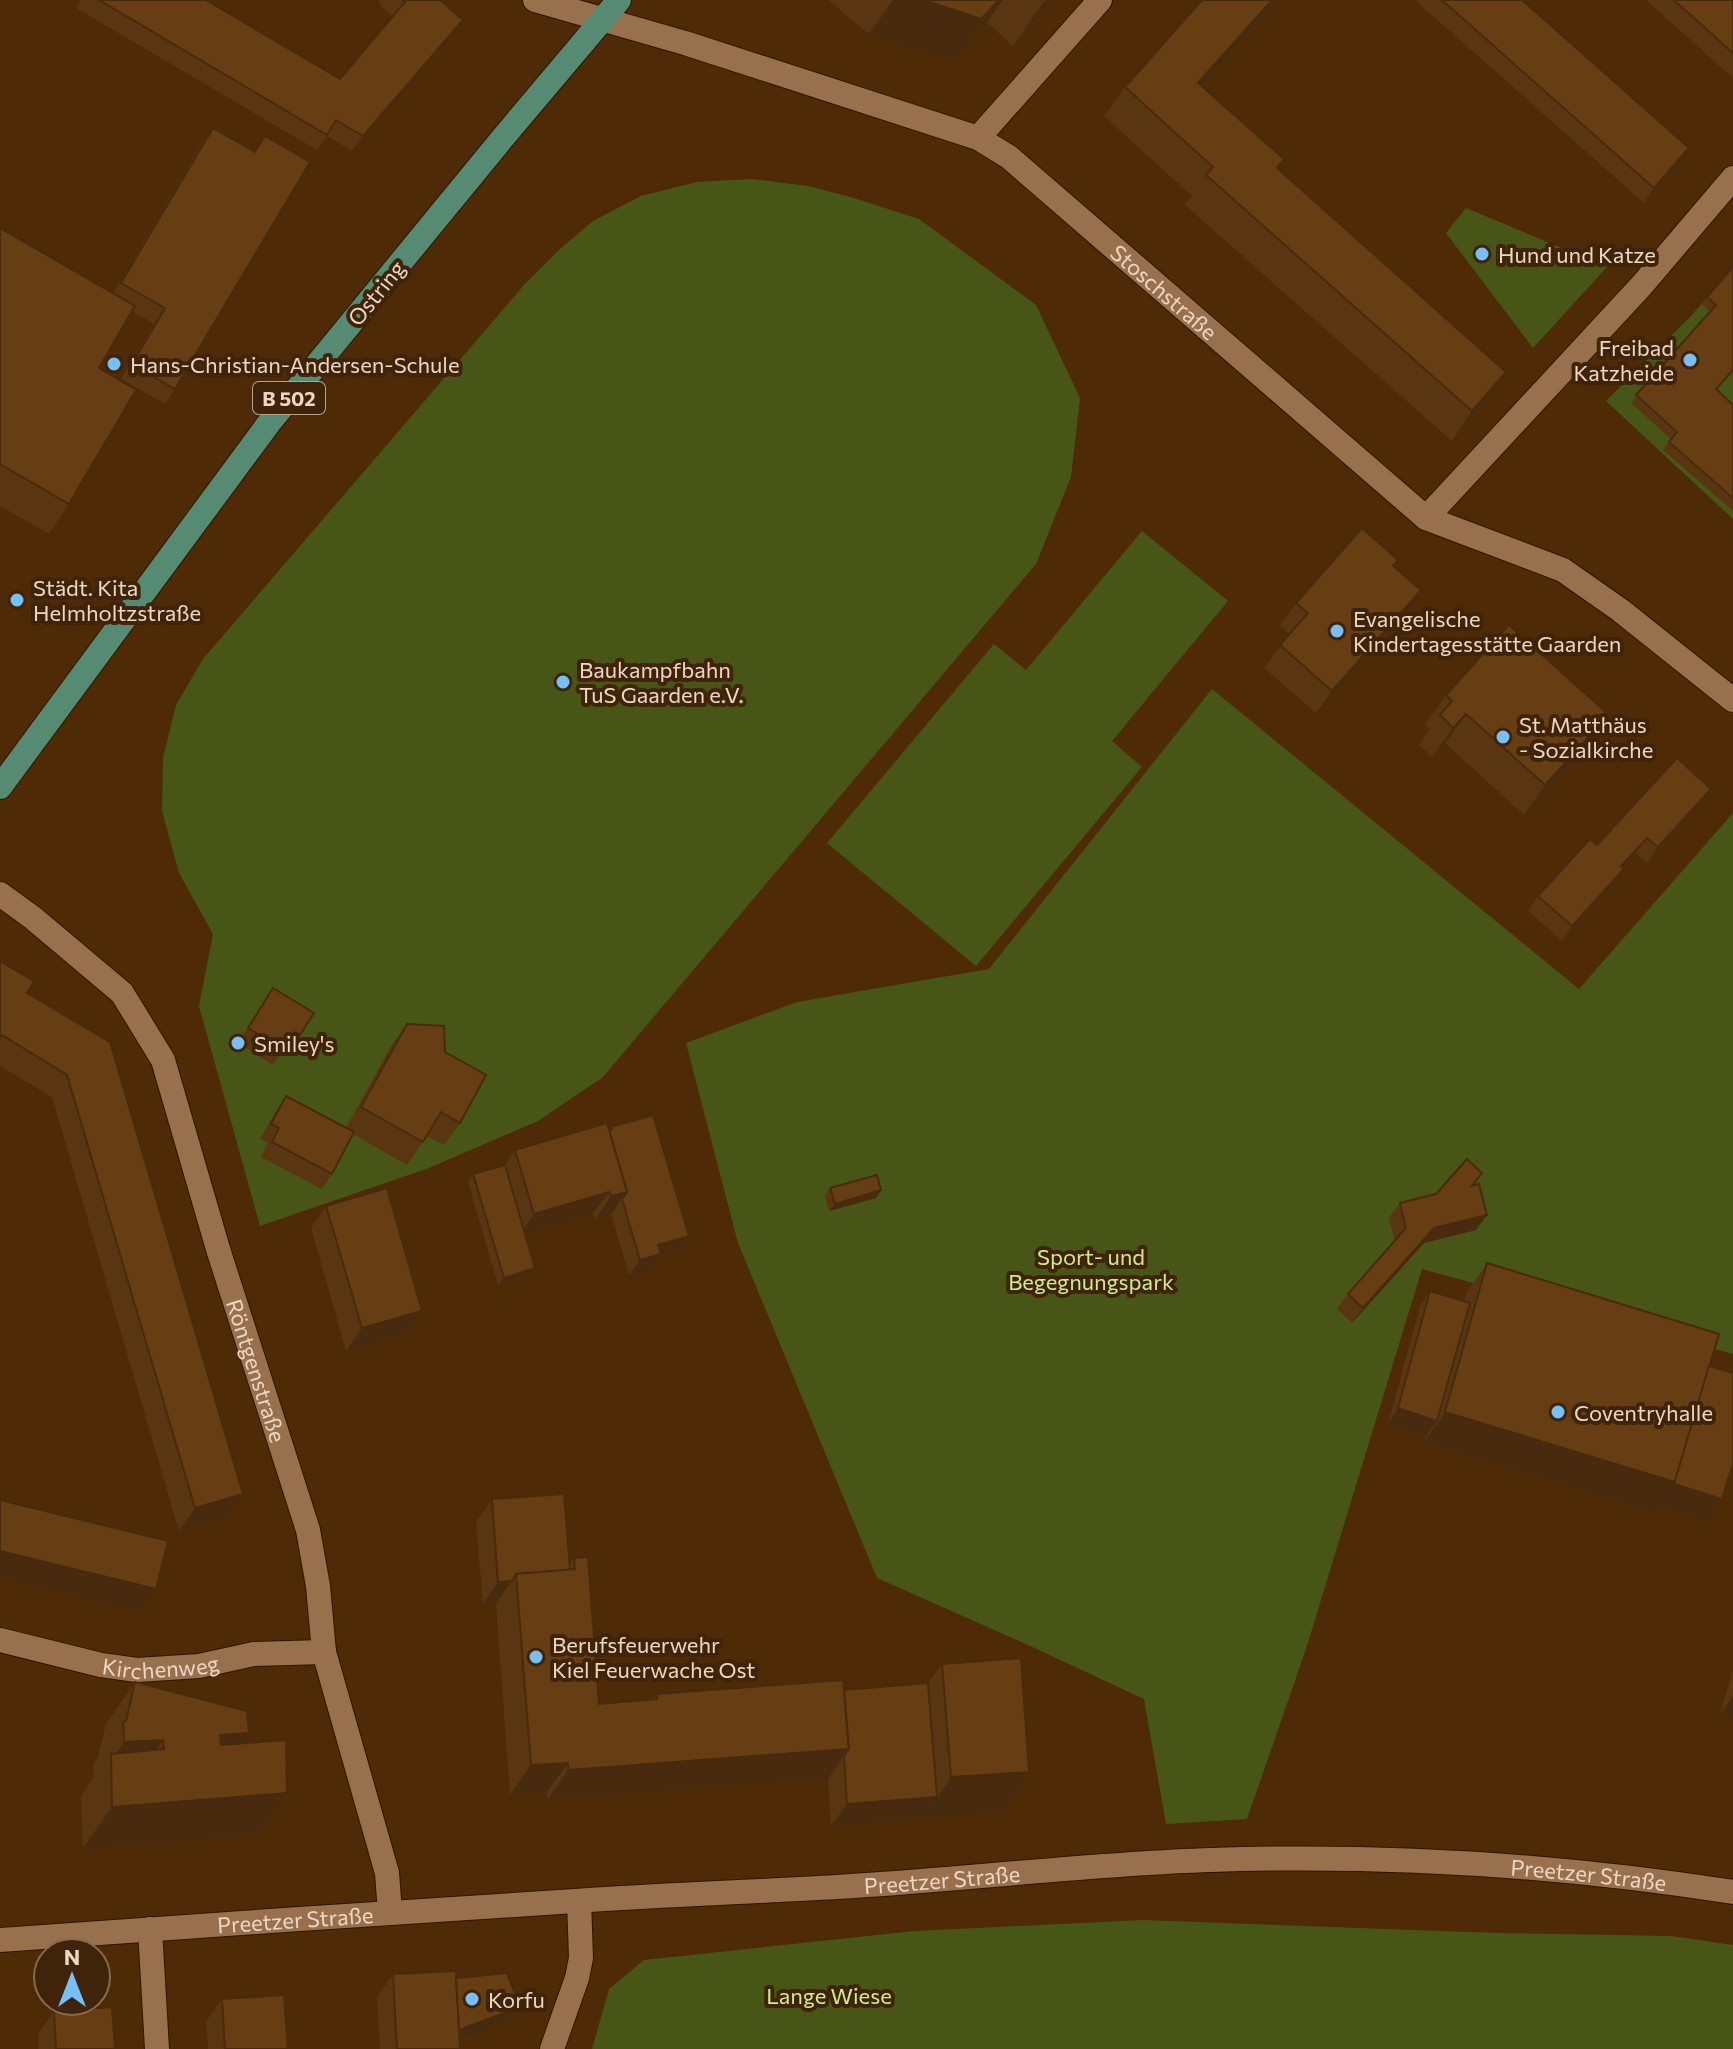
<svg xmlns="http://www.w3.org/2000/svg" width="1733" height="2049" viewBox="0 0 1733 2049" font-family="Commissioner,sans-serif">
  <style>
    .green { fill: #475616 }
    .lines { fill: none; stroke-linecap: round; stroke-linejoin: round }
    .street-casing { stroke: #2f1500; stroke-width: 26 }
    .secondary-casing { stroke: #2f1500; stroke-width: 26 }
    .primary-casing { stroke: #2f1500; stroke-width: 26 }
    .street { stroke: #98704d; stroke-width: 24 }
    .secondary { stroke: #98704d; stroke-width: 24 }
    .primary { stroke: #558a73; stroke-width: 24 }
    .wall { fill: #593511 }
    .shaded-wall { fill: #482b0e }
    .building { fill: #673e14; stroke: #482b0e; stroke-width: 2 }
    .poi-dot { fill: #76c0f7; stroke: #3f2409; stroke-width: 3 }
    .labels { text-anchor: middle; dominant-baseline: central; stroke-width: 8; stroke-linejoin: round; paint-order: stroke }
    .shield { fill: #3f2409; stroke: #b9a18c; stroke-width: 2 }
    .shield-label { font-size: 20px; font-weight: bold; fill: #edd6c4 }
    .poi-label { font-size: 22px; fill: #edd6c4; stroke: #3f2409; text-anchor: start }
    .street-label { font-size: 22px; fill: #edd6c4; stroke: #3f2409 }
    .park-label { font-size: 22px; fill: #d0ed89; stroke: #3f2409 }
  </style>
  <rect width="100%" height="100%" fill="#4e2b06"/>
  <!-- green -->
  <g class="green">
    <path d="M753,179L808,186L854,198L919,219L1036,305L1080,398L1071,477L1036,564L603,1077L538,1121L429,1168L260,1226L199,1006L213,934L179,873L162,811L163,758L176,705L203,659L525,284L560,249L593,221L641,196L697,182Z"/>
    <path d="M1466,208L1607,267L1533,348L1446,233Z"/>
    <path d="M1733,269V519L1606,401L1689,318Z"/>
    <path d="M1142,531L1228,601L1112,741L1142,767L976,966L827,843L994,644L1026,670Z"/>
    <path d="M1212,689L1579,989L1733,813V1354L1422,1269L1306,1649L1247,1819L1166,1824L1144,1699L1026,1644L877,1578L738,1243L686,1043L797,1002L989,969Z"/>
    <path d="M1143,1920L1496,1933L1671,1936L1733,1945V2049H592L609,1989L644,1960L915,1931Z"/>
  </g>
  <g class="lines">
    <defs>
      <g id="street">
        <path id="s1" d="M535,0L685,43L978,138L1009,157L1426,518L1563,570L1620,610L1733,700"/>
        <path d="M978,138L1100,0"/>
        <path d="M1426,518L1642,285L1733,178"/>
        <path id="s2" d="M0,894L33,918L122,993L163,1060L218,1249L308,1530L318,1586L324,1652L387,1873L390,1913"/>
        <path id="s3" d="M0,1640L101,1665L137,1670L199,1666L254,1654L324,1652"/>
        <path d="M150,1929L157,2049"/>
        <path d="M552,2049L577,1978L581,1958L579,1901"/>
      </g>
      <g id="secondary">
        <path id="s4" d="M0,1940C192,1926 383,1913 575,1901C662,1895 749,1892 837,1887C961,1880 1086,1864 1211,1860C1386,1854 1560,1865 1733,1892"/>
      </g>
      <path id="primary" d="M0,787L269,423L501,140L619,0"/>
    </defs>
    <!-- street casing -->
    <use href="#street" class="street-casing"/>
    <!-- secondary casing -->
    <use href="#secondary" class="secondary-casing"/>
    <!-- primary casing -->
    <use href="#primary" class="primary-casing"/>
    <!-- street -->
    <use href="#street" class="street"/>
    <!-- secondary -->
    <use href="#secondary" class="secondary"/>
    <!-- primary -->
    <use href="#primary" class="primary"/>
  </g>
  <!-- wall -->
  <g class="wall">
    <path d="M81,0H206L340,79L393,17L381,6L379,0H440L463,20L452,35L352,151L327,136L317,150L76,8Z"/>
    <path d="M828,0H1054L1013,46L987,22L952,61L869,34Z"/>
    <path d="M1202,0H1278L1201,86L1278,168L1485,402L1452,441L1185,205L1192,196L1104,116L1125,87Z"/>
    <path d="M1419,0H1522L1679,163L1644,203L1417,2Z"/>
    <path d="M1646,0H1733V78Z"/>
    <path d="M213,128L254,152L265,136L175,389L165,404L121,379L154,324L132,311L99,368L69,504L49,534L0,506V228L113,294L202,143Z"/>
    <path d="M1733,267L1716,390L1733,405V511L1663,450L1671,439L1631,403L1710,312L1702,304Z"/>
    <path d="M1394,566L1405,613L1316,713L1264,668L1290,634L1280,626L1296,603Z"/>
    <path d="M1446,695L1588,744L1524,815L1445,743L1432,757L1419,745L1430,729L1425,724Z"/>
    <path d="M1711,789L1700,804L1647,863L1636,853L1623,868L1624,869L1613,884L1562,941L1528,911L1538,896L1597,845Z"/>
    <path d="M0,961L27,993L110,1042L243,1494L227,1517L179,1531L52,1097L0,1066Z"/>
    <path d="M273,988L300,1035L289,1050L285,1047L273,1065L238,1043Z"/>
    <path d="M407,1024L445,1052L460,1123L444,1145L427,1136L407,1165L353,1134L332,1174L322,1189L261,1157L268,1143L260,1139L276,1111L286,1096L346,1128L391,1046Z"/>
    <path d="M611,1127L678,1251L658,1257L650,1269L629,1275L611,1214L595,1219L593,1214L525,1235L530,1275L498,1285L468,1182L473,1174L505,1165L515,1150L609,1130Z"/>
    <path d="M1474,1185L1476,1230L1424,1243L1352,1323L1337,1309L1348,1294L1395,1241L1389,1218L1400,1203Z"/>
    <path d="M830,1188L881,1190L876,1198L829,1211L825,1196Z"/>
    <path d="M326,1206L422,1311L407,1333L346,1351L311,1228Z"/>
    <path d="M1487,1263L1709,1366L1706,1521L1658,1506L1654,1512L1424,1442L1426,1436L1388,1424L1420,1306L1430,1291L1464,1301L1467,1292Z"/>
    <path d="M492,1499L569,1565L574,1558L599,1704L653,1700L657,1694L844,1690L928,1683L942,1664L1000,1813L831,1826L828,1779L548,1799L547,1792L510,1795L496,1603L483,1604L476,1522Z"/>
    <path d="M1733,1671V1720L1719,1716Z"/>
    <path d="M135,1682L249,1733L242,1743L287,1793L257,1835L83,1848L81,1796L94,1777L93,1764L98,1757L106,1724Z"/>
    <path d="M393,1974L456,1977L520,2007L509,2022L460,2041V2049H380L377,1997Z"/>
    <path d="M222,1999L288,2049H208L206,2021Z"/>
    <path d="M54,2011L115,2049H39L38,2034Z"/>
  </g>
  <!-- shaded-wall -->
  <g class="shaded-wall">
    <path d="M893,0H1003L987,22L952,61L869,34Z"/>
    <path d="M1046,0H1054L1013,46L1042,4Z"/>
    <path d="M1272,0H1278L1177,113L1198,83Z"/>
    <path d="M463,20L452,35L352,151L363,136Z"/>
    <path d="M1689,148L1679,163L1644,203L1654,188Z"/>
    <path d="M1506,372L1485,402L1452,441L1472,411Z"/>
    <path d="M1421,590L1405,613L1316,713L1332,691Z"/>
    <path d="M1466,714L1445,743L1432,757L1453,728Z"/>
    <path d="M1609,715L1588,744L1524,815L1545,785Z"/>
    <path d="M1711,789L1700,804L1647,863L1658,847Z"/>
    <path d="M1647,838L1636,853L1610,882L1621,866Z"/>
    <path d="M1624,869L1613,884L1562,941L1572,926Z"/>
    <path d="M881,1190L876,1198L829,1211L835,1204Z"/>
    <path d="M609,1192L593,1214L518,1237L534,1214Z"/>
    <path d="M627,1192L611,1214L595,1219L611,1196Z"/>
    <path d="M1487,1215L1476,1230L1424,1243L1352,1323L1363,1308L1434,1228Z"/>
    <path d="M689,1236L678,1251L658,1257L650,1269L629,1275L640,1260L658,1245Z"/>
    <path d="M535,1268L530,1275L498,1285L504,1278Z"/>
    <path d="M422,1311L407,1333L346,1351L362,1328Z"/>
    <path d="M1398,1408L1437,1421L1426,1436L1388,1424Z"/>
    <path d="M1445,1412L1675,1482L1722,1499L1706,1521L1658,1506L1654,1512L1424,1442Z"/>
    <path d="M243,1494L227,1517L179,1531L195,1508Z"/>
    <path d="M0,1551L156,1589L140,1612L0,1577Z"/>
    <path d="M512,1581L496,1603L483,1604L498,1582Z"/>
    <path d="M1733,1696V1720L1719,1716Z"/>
    <path d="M249,1733L220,1775V1735Z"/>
    <path d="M163,1740L134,1782L111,1760L124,1742Z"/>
    <path d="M849,1749L828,1779L548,1799L568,1770Z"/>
    <path d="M568,1763L547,1792L510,1795L531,1765Z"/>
    <path d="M1029,1772L1000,1813L922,1819L951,1777Z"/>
    <path d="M287,1793L257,1835L83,1848L112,1807Z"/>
    <path d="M937,1797L922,1819L831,1826L847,1804Z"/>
    <path d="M520,2007L509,2022L443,2047L454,2032Z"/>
  </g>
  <!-- building -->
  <g class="building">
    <path d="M99,0H206L340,79L405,2L402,0H440L463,20L363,136L336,120L327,135Z"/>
    <path d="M924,0H999L981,19Z"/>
    <path d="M1202,0H1272L1198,83L1284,159L1277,168L1506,372L1472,411L1206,175L1213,167L1125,87Z"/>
    <path d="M1442,0H1522L1689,148L1654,188Z"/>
    <path d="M1674,0H1733V53Z"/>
    <path d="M213,128L255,152L265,136L310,162L175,389L132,364L165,308L121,283Z"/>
    <path d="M0,228L135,306L99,368L136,390L69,504L0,464Z"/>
    <path d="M1733,267V370L1716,389L1733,405V498L1669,442L1677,432L1636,395L1716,305L1707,297Z"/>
    <path d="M1362,528L1398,560L1393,566L1421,590L1332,691L1280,645L1308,613L1296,603Z"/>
    <path d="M1509,625L1609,715L1545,785L1466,714L1453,728L1440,715L1452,701L1446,695Z"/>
    <path d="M1677,758L1711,789L1658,847L1647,838L1621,866L1624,869L1572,926L1538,896L1590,839L1597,845Z"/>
    <path d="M0,961L34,981L27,993L110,1042L243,1494L195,1508L67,1075L2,1035L0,1037Z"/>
    <path d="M273,988L314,1013L300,1035L295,1032L283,1050L248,1028Z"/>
    <path d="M407,1024L444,1026L445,1052L486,1075L460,1123L441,1112L423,1142L361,1107Z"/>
    <path d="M286,1096L354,1132L332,1174L272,1142L279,1128L271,1124Z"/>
    <path d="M653,1115L689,1236L658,1245L661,1254L640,1260L622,1199L627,1192L609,1130L612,1129L611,1127Z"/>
    <path d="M607,1123L627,1192L611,1196L609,1192L534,1214L515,1150Z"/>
    <path d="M1467,1159L1482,1173L1472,1186L1479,1184L1487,1215L1434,1228L1363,1308L1348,1294L1406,1228L1400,1203L1436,1194Z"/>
    <path d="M505,1165L535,1268L504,1278L473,1174Z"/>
    <path d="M877,1175L881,1190L835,1204L830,1188Z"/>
    <path d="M387,1188L422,1311L362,1328L326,1206Z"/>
    <path d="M1487,1263L1719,1334L1675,1482L1445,1412Z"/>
    <path d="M1430,1291L1470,1303L1437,1421L1398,1408Z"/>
    <path d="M1709,1366L1733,1373V1463L1722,1499L1674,1484Z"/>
    <path d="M564,1494L570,1570L516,1574L512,1581L498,1582L492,1499Z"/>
    <path d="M0,1500L168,1541L156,1589L0,1551Z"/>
    <path d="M588,1557L599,1704L657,1699V1694L843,1680L849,1749L568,1770V1763L531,1765L516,1574L575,1569L574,1558Z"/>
    <path d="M1021,1658L1029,1772L951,1777L942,1664Z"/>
    <path d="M135,1682L247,1711L249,1733L220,1735L221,1745L286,1740L287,1793L112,1807L111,1754L164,1749L163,1740L124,1742L123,1722L126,1721Z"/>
    <path d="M928,1683L937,1797L847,1804L844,1756L849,1749L844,1690Z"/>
    <path d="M456,1971L460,2049H397L393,1974Z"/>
    <path d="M507,1973L520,2007L459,2030L456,1978Z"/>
    <path d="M284,1995L288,2049H225L222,1999Z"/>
    <path d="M112,2007L115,2049H56L54,2011Z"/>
  </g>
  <!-- markers -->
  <g class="poi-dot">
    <circle cx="1482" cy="254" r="8"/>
    <circle cx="1690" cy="360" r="8"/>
    <circle cx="114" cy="364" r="8"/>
    <circle cx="17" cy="600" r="8"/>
    <circle cx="1337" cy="631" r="8"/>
    <circle cx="563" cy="682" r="8"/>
    <circle cx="1503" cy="737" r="8"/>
    <circle cx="238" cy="1043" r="8"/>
    <circle cx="1558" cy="1412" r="8"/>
    <circle cx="536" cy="1657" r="8"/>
    <circle cx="472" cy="1999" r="8"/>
  </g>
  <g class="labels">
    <!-- shield labels -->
    <rect class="shield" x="253" y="382" width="72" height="32" rx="6"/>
    <g class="shield-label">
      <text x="289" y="398">B 502</text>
    </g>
    <!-- poi labels -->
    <g class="poi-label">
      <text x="1498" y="254">Hund und Katze</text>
      <text x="1674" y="347" text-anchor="end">Freibad<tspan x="1674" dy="25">Katzheide</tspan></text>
      <text x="130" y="364">Hans-Christian-Andersen-Schule</text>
      <text x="33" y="587">Städt. Kita<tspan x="33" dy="25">Helmholtzstraße</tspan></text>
      <text x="1353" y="618">Evangelische<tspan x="1353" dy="25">Kindertagesstätte Gaarden</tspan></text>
      <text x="579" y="669">Baukampfbahn<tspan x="579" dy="25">TuS Gaarden e.V.</tspan></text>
      <text x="1519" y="724">St. Matthäus<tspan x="1519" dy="25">- Sozialkirche</tspan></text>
      <text x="254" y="1043">Smiley's</text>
      <text x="1574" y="1412">Coventryhalle</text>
      <text x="552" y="1644">Berufsfeuerwehr<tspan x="552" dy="25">Kiel Feuerwache Ost</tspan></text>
      <text x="488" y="1999">Korfu</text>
    </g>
    <!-- street labels -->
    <g class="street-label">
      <text stroke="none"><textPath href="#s1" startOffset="706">Stoschstraße</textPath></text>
      <text transform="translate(376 293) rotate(-51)">Ostring</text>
      <text stroke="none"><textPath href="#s2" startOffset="560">Röntgenstraße</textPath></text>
      <text stroke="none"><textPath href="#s3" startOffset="164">Kirchenweg</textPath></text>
      <text stroke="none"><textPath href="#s4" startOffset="1592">Preetzer Straße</textPath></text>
      <text stroke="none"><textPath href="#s4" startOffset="944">Preetzer Straße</textPath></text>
      <text stroke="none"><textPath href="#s4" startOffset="296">Preetzer Straße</textPath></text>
    </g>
    <!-- park labels -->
    <g class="park-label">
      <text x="1091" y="1256">Sport- und<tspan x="1091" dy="25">Begegnungspark</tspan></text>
      <text x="829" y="1995">Lange Wiese</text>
    </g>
  </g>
  <!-- north arrow -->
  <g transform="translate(72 1977)"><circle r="38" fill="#3f2409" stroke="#856b54" stroke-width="2"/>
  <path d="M0-6L14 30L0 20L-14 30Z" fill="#76c0f7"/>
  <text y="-12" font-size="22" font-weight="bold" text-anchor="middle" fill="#edd6c4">N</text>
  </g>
</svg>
